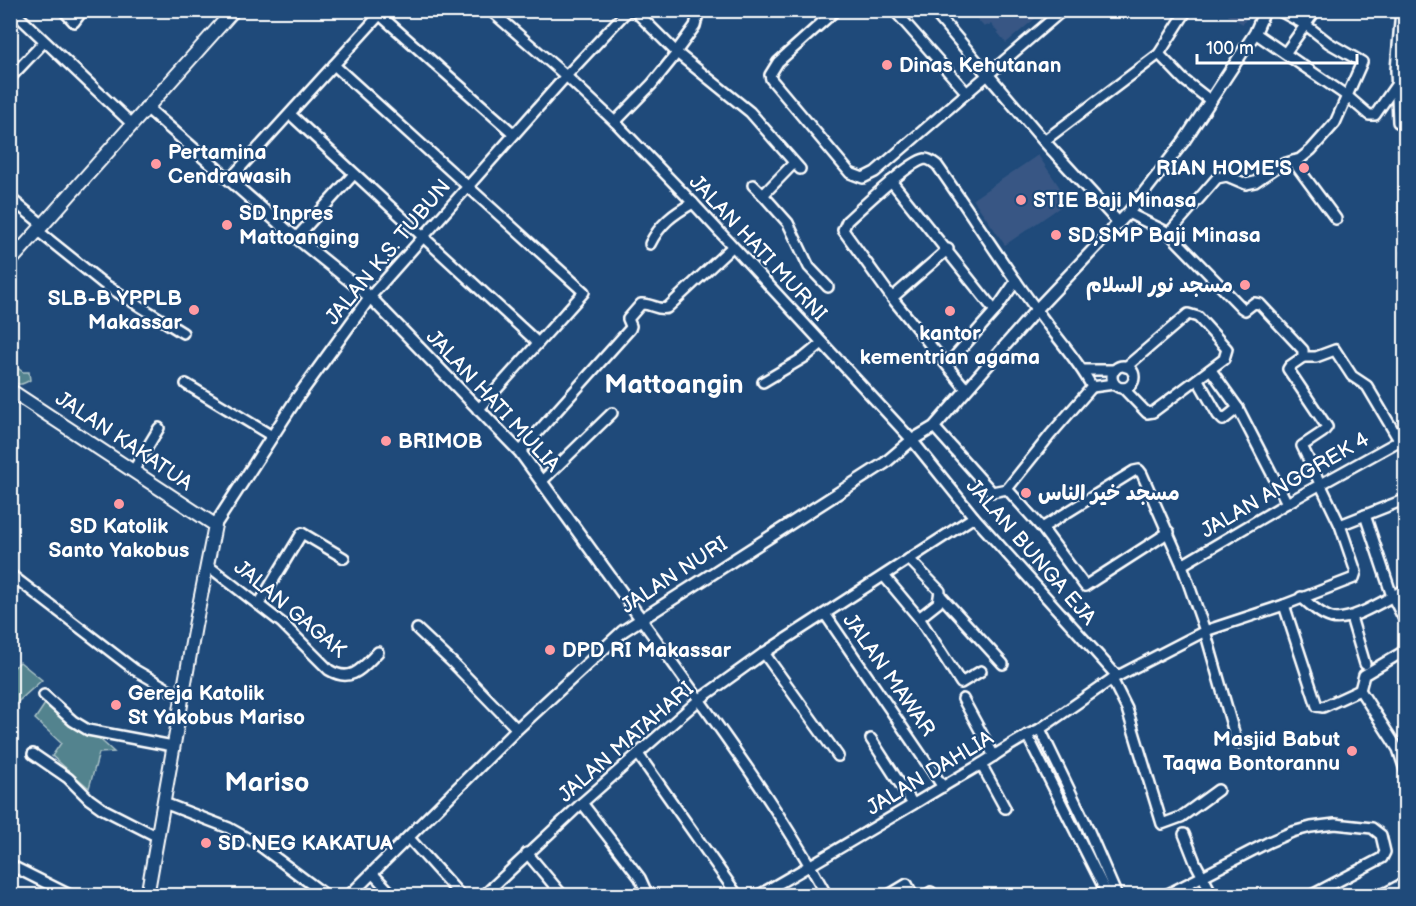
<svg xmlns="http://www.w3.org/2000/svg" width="1416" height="906" viewBox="0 0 1416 906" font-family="'Balsamiq Sans','Playpen Sans Arabic',sans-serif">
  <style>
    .built { fill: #375784 }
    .green { fill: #53838e; stroke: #a9c1c6; stroke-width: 1.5 }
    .water { fill: #4b79a7; stroke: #93afca; stroke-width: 1.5 }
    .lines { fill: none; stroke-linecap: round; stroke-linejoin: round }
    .shore { stroke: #b7c9dc; stroke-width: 1.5 }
    .minor-casing { stroke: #fff; stroke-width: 14 }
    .tertiary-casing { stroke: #fff; stroke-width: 15 }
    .secondary-casing { stroke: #fff; stroke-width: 16 }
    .minor { stroke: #1f4a7a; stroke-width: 9 }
    .tertiary { stroke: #1f4a7a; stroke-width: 10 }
    .secondary { stroke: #1f4a7a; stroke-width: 12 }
    .poi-dot { fill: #ff9aa2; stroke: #1f4a7a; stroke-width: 2 }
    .labels { text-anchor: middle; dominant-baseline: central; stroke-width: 4.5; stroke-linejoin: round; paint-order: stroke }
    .poi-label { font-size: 21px; font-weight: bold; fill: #fff; stroke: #1f4a7a; text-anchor: start }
    .street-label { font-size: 21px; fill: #fff; stroke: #1f4a7a }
    .district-label { font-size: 27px; font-weight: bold; fill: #fff; stroke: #1f4a7a }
  </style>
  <rect width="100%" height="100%" fill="#1f4a7a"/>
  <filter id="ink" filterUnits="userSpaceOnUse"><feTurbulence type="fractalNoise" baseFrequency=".0167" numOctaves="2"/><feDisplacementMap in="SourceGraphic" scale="12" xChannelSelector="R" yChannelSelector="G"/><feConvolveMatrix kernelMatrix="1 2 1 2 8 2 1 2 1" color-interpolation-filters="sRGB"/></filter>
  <g filter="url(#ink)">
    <!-- built -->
    <g class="built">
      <path d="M970,11H1044L1006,43L991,24L984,27Z"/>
      <path d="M1230,11V10L1251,11L1243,24L1228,16Z"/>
      <path d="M1038,155L1069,201L1005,245L973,199Z"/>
    </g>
    <!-- green -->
    <g class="green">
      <path d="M15,366L23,372H29L30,380C22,385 18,386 11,380V367Z"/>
      <path d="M20,662L42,680L12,707L11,670Z"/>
      <path d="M51,695L114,752L99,753L89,788L52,756L61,743L35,719Z"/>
    </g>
    <!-- water -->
    <path class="water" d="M1405,41V281L1399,222L1398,143Z"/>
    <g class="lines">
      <!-- shore -->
      <path class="shore" d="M1406,120L1404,144L1406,225"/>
      <defs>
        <g id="minor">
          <path d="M12,10L132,124"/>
          <path d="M63,10L74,22L83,10"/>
          <path d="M490,10L566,76L615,122L693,203L912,440L974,517L1117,676"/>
          <path d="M634,10L677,53L750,112L800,169"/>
          <path d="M836,10L778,62L770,75L771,79L850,173L863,178L875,172L1063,10"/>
          <path d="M894,10L967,93"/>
          <path d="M380,15L514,134"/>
          <path d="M1255,33L1347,96L1369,115H1375L1396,85"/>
          <path d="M676,52L695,26L699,10"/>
          <path d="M1286,52L1316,10"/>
          <path d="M1159,54L1184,80L1211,101"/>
          <path d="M334,65L584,292L478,410"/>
          <path d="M10,78L44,42"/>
          <path d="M290,114L538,343"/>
          <path d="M615,122L652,84L677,53"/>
          <path d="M1398,122L1396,70L1401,10"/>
          <path d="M1044,141L1159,54L1187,10"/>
          <path d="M1293,161L1336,219"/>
          <path d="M794,163L763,195L788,223L809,267L828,287"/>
          <path d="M230,179L384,10"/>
          <path d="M891,181L995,311"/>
          <path d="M753,185L763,195"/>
          <path d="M10,198L43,225"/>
          <path d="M1128,213L1169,233L1217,178L1227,176L1246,184L1255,182L1280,165L1300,159L1311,150L1335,123L1362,62L1329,43L1306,25L1278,10"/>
          <path d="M38,231L104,284L183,333"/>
          <path d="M1169,233L1242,308L1245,310L1254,303L1260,304L1303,350V357L1290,366L1288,369L1327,427L1323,432L1302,446L1340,525"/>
          <path d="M296,238L354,174"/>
          <path d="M650,244C660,224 673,214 693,203"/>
          <path d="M370,297L566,76L628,10"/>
          <path d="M892,298L948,249"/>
          <path d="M1303,357H1316L1335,350L1352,376L1367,386L1399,440"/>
          <path d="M947,365L995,311L1016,281"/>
          <circle cx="1123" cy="377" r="11"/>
          <path d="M1084,370H1115"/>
          <path d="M1211,370L1238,408L1287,503"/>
          <path d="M1198,380L1218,415L1223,420L1238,408"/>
          <path d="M763,382L805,357L822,343"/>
          <path d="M186,384L272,436"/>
          <path d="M1092,387L1114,384"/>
          <path d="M1123,388L1147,413L1153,412L1224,359L1227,349L1198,317L1188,314L1126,367"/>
          <path d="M966,389L892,298L843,230L847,221C860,209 910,161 925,159C930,159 933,162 937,165C971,213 1001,262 1036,309C1054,335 1077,358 1092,387L1051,434L1007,489L1042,528L1085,586L1169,532"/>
          <path d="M934,427L992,492L1007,489"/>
          <path d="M520,452L630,329L631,326L628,319L641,304C651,303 658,311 667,308L732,247"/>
          <path d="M133,471L159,428"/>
          <path d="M542,481L612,413"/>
          <path d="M1365,515L1392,596L1406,623"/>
          <path d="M1042,528L1134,471L1139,470L1142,474L1182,565L1205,631L1237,743"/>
          <path d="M909,559L940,591L938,603L919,618"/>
          <path d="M207,565L282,623L329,670C352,684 363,667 378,652"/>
          <path d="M1182,565L1287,503L1406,437"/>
          <path d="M10,574L135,670L182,697"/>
          <path d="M884,576L919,618L961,683L981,671"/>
          <path d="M940,595L1003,664"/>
          <path d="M1301,597C1310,605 1321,615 1332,618C1351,623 1388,598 1406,589"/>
          <path d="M259,604L302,533L344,558"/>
          <path d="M1284,605L1317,706L1323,707L1360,690L1398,749L1406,773"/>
          <path d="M825,614L943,787"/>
          <path d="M1351,617L1365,664"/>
          <path d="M641,619C705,708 774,799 827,896"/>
          <path d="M417,629L453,663L517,729"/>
          <path d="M764,653L838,756"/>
          <path d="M1112,679L1127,709L1162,824L1181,817L1218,790"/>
          <path d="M1360,690L1364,675L1406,650"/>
          <path d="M44,695L73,721L88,730L173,746"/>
          <path d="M963,699L994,756"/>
          <path d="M1040,729L1085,822L1117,896"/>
          <path d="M1027,735L1108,896"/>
          <path d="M871,739L913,804"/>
          <path d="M33,754L68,778L89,799L103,809L158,837"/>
          <path d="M638,754L738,896"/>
          <path d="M981,764L1005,808"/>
          <path d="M164,803L229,828L256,843L327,896"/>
          <path d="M582,803L640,878L645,889L643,896"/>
          <path d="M1184,834L1195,862L1213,896"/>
          <path d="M408,837L461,896"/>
          <path d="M527,853L563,896"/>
          <path d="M10,865L72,896"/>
          <path d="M372,873L394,896"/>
          <path d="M483,896L582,803L700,699L764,653L974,517"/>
          <path d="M757,896C827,856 895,815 964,774C990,760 1013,741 1040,729L1112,679L1205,631L1284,605L1354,578L1356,572L1340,525L1406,499"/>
          <path d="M887,896L907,884L913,896"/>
          <path d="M925,896L931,892L933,896"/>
          <path d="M1164,896L1269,842L1292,832L1311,827L1335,824L1372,828L1381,835L1385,852L1382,858L1310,896"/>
          <path d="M1380,896L1406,882"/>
        </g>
        <g id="tertiary">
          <path d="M933,10L1044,141L1118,222"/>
          <path d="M146,107L289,232L370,297L520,452L641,619"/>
          <path d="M215,525L297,398L370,297"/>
          <path d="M349,896L517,729L623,631L885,463L912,440L934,427L1036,310L1128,213L1184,141L1255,33L1265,10"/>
        </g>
        <g id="secondary">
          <path d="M10,262L234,10"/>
          <path d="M10,390L215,525L195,626L147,896"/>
        </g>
      </defs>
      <!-- minor casing -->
      <use href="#minor" class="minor-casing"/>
      <!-- tertiary casing -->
      <use href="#tertiary" class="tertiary-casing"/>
      <!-- secondary casing -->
      <use href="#secondary" class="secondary-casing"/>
      <!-- minor -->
      <use href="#minor" class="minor"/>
      <!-- tertiary -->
      <use href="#tertiary" class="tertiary"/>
      <!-- secondary -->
      <use href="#secondary" class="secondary"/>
    </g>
  </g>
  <!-- markers -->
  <g class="poi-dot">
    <circle cx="887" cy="65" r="6"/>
    <circle cx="156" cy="164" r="6"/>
    <circle cx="1304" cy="168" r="6"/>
    <circle cx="1021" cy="200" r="6"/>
    <circle cx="227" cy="225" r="6"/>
    <circle cx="1056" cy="235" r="6"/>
    <circle cx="1245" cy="285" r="6"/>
    <circle cx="194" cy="310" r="6"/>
    <circle cx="950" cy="311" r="6"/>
    <circle cx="386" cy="441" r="6"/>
    <circle cx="1026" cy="493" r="6"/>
    <circle cx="119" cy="504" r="6"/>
    <circle cx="550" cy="650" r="6"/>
    <circle cx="116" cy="705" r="6"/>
    <circle cx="1352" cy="751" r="6"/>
    <circle cx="206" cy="843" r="6"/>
  </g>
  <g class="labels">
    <!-- poi labels -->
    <g class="poi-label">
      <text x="899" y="65">Dinas Kehutanan</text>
      <text x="168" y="152">Pertamina<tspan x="168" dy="24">Cendrawasih</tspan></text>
      <text x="1292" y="168" text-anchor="end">RIAN HOME'S</text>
      <text x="1033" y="200">STIE Baji Minasa</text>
      <text x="239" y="213">SD Inpres<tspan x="239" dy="24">Mattoanging</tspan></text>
      <text x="1068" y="235">SD,SMP Baji Minasa</text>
      <text x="1233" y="285" text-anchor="end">مسجد نور السلام</text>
      <text x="182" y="298" text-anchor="end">SLB-B YPPLB<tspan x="182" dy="24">Makassar</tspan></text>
      <text x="950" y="333" text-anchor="middle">kantor<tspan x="950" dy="24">kementrian agama</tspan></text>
      <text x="398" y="441">BRIMOB</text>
      <text x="1038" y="493">مسجد خير الناس</text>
      <text x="119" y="526" text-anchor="middle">SD Katolik<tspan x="119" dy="24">Santo Yakobus</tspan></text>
      <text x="562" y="650">DPD RI Makassar</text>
      <text x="128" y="693">Gereja Katolik<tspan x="128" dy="24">St Yakobus Mariso</tspan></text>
      <text x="1340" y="739" text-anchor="end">Masjid Babut<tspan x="1340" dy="24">Taqwa Bontorannu</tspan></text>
      <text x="218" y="843">SD NEG KAKATUA</text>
    </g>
    <!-- street labels -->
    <g class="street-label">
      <text transform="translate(758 248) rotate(47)">JALAN HATI MURNI</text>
      <text transform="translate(388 252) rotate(-50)">JALAN K.S. TUBUN</text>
      <text transform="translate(493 401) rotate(47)">JALAN HATI MULIA</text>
      <text transform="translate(124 441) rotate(34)">JALAN KAKATUA</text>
      <text transform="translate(1285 485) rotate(-30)">JALAN ANGGREK 4</text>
      <text transform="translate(1031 552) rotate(49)">JALAN BUNGA EJA</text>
      <text transform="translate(674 575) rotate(-33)">JALAN NURI</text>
      <text transform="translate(290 609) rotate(40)">JALAN GAGAK</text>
      <text transform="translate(889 675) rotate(55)">JALAN MAWAR</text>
      <text transform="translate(626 742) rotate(-41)">JALAN MATAHARI</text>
      <text transform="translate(930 773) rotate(-31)">JALAN DAHLIA</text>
    </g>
    <!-- district labels -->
    <g class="district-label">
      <text x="674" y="385">Mattoangin</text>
      <text x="267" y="783">Mariso</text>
    </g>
  </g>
  <!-- margin -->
  <rect width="1416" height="906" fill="none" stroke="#1f4a7a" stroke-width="36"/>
  <rect x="18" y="18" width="1380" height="870" fill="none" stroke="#fff" stroke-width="2" filter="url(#ink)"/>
  <!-- scale -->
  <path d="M1197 54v9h160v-9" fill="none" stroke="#ffffff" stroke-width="3"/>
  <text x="1206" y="54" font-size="18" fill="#ffffff" stroke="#1f4a7a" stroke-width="4.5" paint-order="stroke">100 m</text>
</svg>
